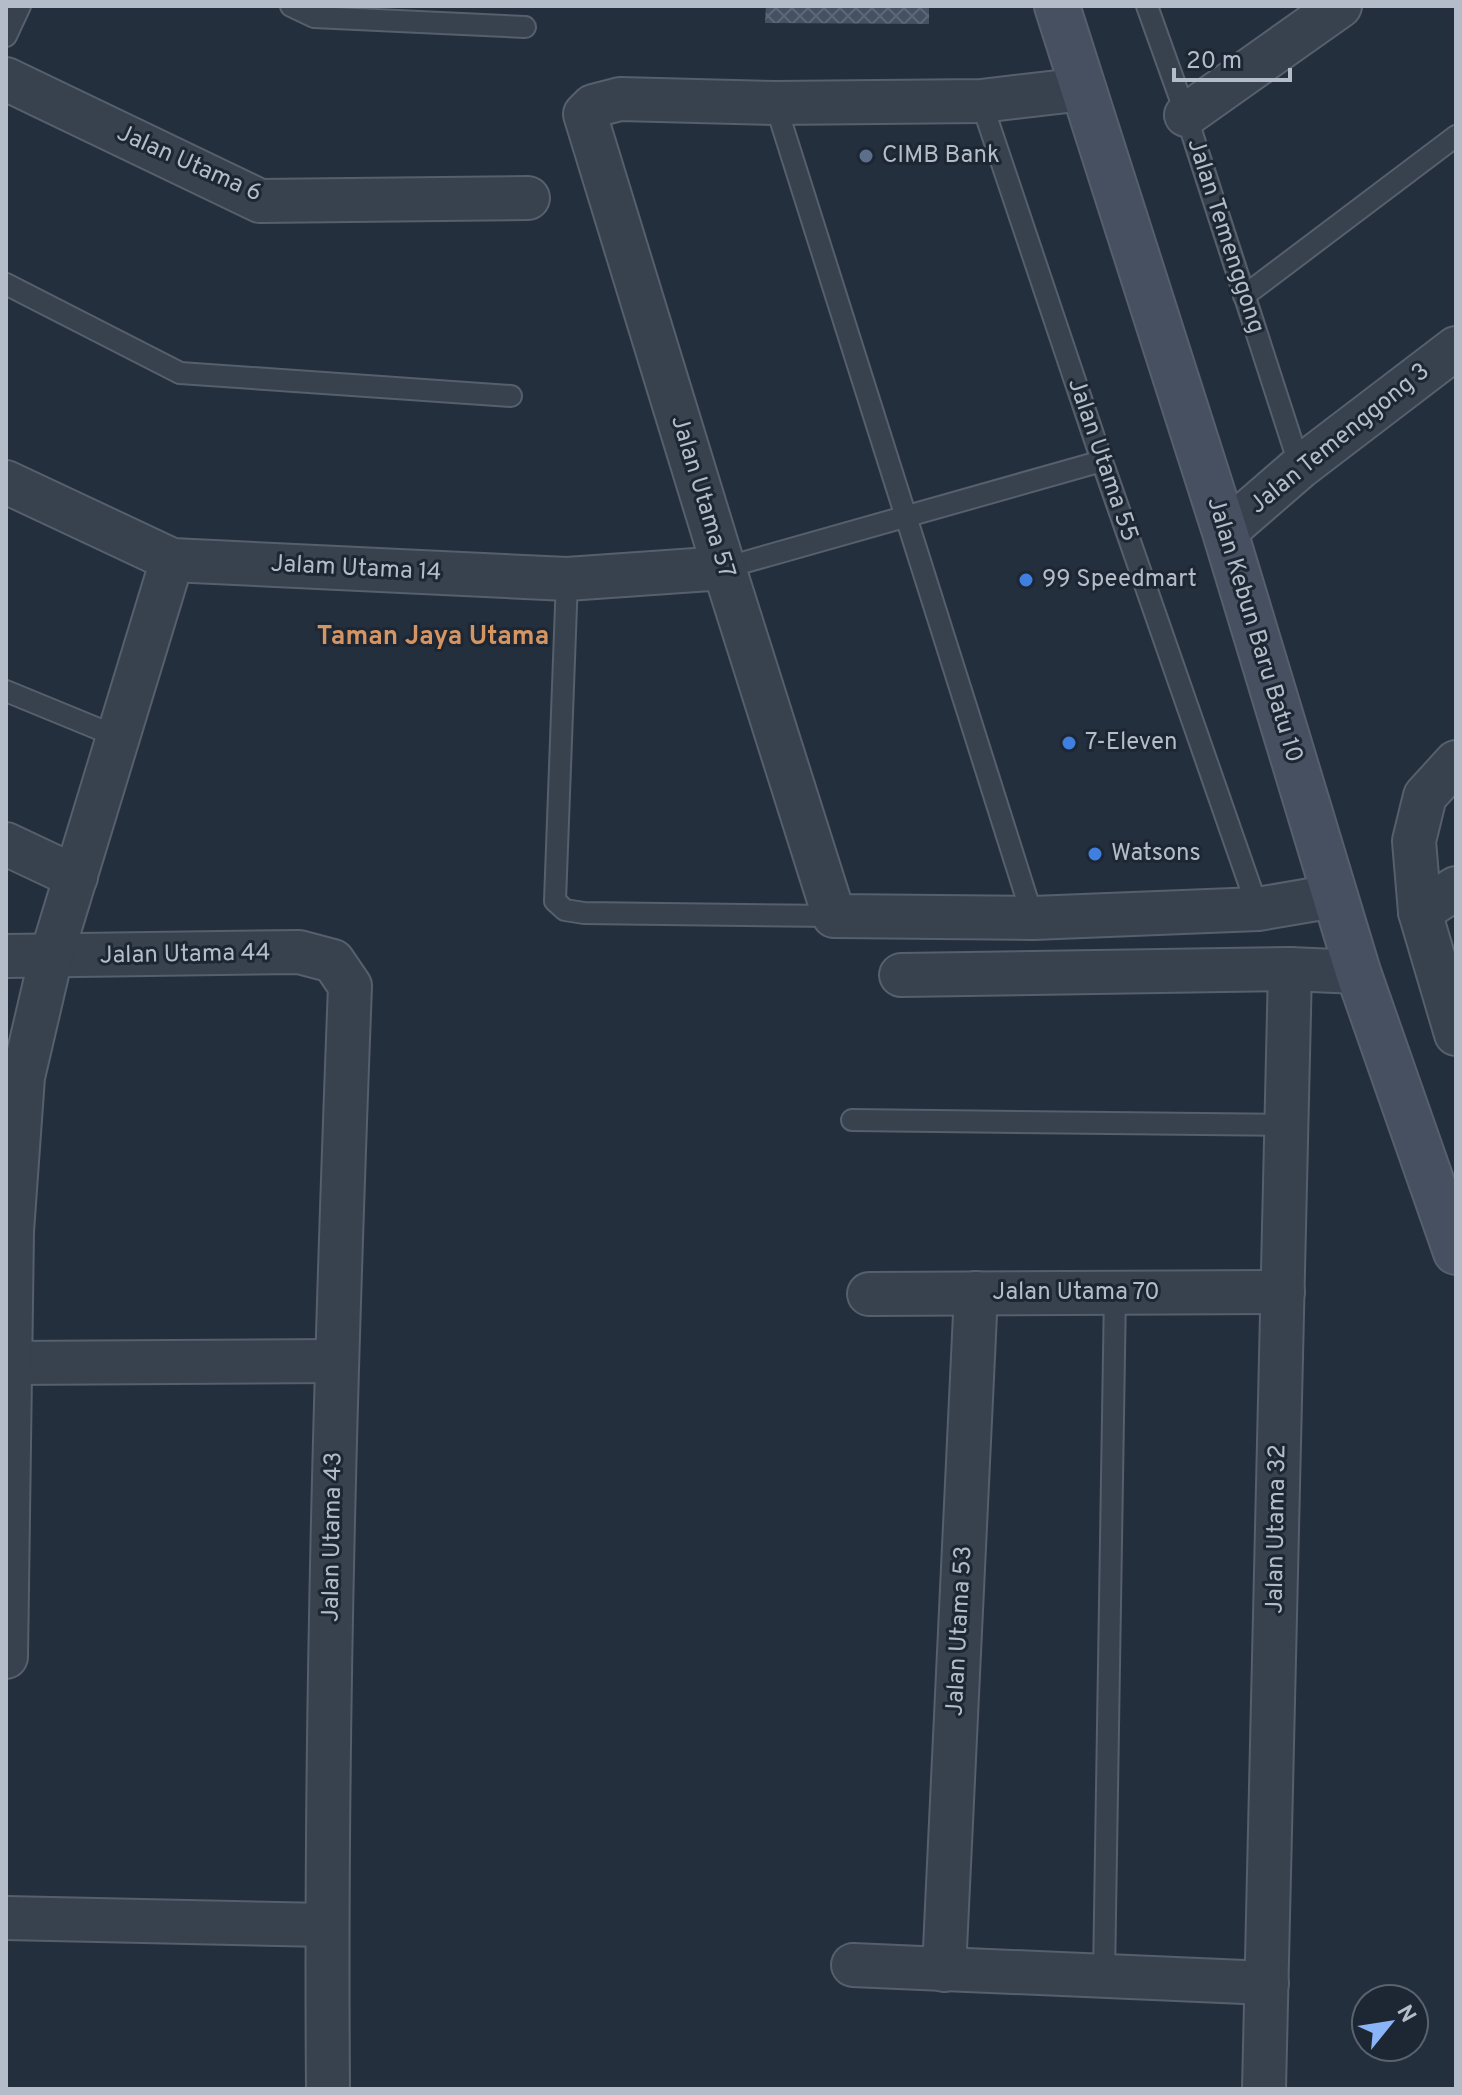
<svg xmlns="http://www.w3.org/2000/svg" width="1462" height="2095" viewBox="0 0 1462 2095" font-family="Overpass,sans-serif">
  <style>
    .building { fill: url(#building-cross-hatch) }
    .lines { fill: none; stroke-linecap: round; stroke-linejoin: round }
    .lane-casing { stroke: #565f6c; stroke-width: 24 }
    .street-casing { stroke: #565f6c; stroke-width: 46 }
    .secondary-casing { stroke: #565f6c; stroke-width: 48 }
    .lane { stroke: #38414e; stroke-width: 20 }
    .street { stroke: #38414e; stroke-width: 42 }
    .secondary { stroke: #465061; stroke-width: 44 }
    .service-dot { fill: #5c6f8a; stroke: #1d2633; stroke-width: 3 }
    .shop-dot { fill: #3f7fe0; stroke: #1d2633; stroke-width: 3 }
    .labels { text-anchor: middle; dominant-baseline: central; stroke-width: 6; stroke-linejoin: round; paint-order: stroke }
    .poi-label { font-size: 24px; fill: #b4bcc9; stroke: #1d2633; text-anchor: start }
    .street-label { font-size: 24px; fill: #b4bcc9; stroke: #1d2633 }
    .neighbourhood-label { font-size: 26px; font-weight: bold; fill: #d59563; stroke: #1d2633 }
  </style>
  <defs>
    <pattern id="building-cross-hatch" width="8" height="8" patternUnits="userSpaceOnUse" patternTransform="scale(2)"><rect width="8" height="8" fill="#455162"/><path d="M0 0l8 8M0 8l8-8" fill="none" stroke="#5d6877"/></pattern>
  </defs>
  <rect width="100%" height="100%" fill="#242f3e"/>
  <!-- building -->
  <path class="building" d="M766,6H929V24L765,23Z"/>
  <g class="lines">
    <defs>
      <g id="lane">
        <path d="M291,6L314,17L525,27"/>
        <path d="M1147,6L1186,115L1300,467"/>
        <path d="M6,36L20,6"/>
        <path d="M981,101L1102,461L1258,909"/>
        <path d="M775,103L1033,918"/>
        <path d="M6,284L180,373L511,396"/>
        <path d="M1244,296L1456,136"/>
        <path d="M724,568L1102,461"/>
        <path d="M567,579L555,901L565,910L584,913L834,916"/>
        <path d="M6,691L118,737"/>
        <path d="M852,1120L1287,1125"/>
        <path d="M1104,1976L1115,1292"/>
      </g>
      <g id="street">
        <path d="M6,79L260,201L528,198"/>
        <path d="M1084,89L981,101L775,103L620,99L593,106L585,114L724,568L834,916L1033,918L1258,909L1334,896"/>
        <path d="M1186,115L1340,6"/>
        <path d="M6,482L172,560L567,579L724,568"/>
        <path d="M1225,532L1300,467L1456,348"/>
        <path d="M1456,762L1425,796L1414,841L1420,912L1456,1034"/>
        <path d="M6,844L76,877"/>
        <path d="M1420,912L1456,888"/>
        <path d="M6,956L299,952L333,961L350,986C336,1354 325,1721 328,2089"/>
        <path d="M901,975L1290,969L1358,972"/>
        <path d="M869,1294L1283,1292"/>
        <path d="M10,1363L335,1361"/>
        <path d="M6,1657L12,1231L23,1077L51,957L172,560"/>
        <path d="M6,1918L326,1925"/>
        <path d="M853,1965L1267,1983"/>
        <path d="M944,1970L976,1293"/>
        <path d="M1264,2089L1290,969"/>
      </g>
      <path id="secondary" d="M1057,6L1225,532L1358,972L1456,1252"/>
    </defs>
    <!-- lane casing -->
    <use href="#lane" class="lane-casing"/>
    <!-- street casing -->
    <use href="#street" class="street-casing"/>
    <!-- secondary casing -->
    <use href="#secondary" class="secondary-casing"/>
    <!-- lane -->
    <use href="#lane" class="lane"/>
    <!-- street -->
    <use href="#street" class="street"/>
    <!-- secondary -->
    <use href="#secondary" class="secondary"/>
  </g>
  <!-- markers -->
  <circle class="service-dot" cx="866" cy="156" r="8"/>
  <g class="shop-dot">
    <circle cx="1026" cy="580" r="8"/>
    <circle cx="1069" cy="743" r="8"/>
    <circle cx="1095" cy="854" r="8"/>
  </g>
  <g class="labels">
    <!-- poi labels -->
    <g class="poi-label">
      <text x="882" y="156">CIMB Bank</text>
      <text x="1042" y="580">99 Speedmart</text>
      <text x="1085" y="743">7-Eleven</text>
      <text x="1111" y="854">Watsons</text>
    </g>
    <!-- street labels -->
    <g class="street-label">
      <text transform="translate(189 164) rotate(24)">Jalan Utama 6</text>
      <text transform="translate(1225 236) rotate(72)">Jalan Temenggong</text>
      <text transform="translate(1340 439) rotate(-39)">Jalan Temenggong 3</text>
      <text transform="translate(1102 460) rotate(71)">Jalan Utama 55</text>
      <text transform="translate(702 497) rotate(73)">Jalan Utama 57</text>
      <text transform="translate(356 569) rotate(3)">Jalam Utama 14</text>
      <text transform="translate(1254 630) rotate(73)">Jalan Kebun Baru Batu 10</text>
      <text transform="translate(185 955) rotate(-1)">Jalan Utama 44</text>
      <text x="1076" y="1293">Jalan Utama 70</text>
      <text transform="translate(1277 1529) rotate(-89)">Jalan Utama 32</text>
      <text transform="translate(333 1537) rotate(-89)">Jalan Utama 43</text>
      <text transform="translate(960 1631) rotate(-87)">Jalan Utama 53</text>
    </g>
    <!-- neighbourhood labels -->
    <g class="neighbourhood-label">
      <text x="433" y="637">Taman Jaya Utama</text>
    </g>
  </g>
  <!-- border -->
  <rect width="1462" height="2095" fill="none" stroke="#b4bcc9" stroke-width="16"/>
  <!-- north arrow -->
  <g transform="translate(1390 2023) rotate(60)"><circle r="38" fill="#1d2633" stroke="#59626f" stroke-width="2"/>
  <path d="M0-6L14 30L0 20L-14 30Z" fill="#8ab4f8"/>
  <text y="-12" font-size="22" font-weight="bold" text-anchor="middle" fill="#b4bcc9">N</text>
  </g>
  <!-- scale -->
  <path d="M1174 68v12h116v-12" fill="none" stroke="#b4bcc9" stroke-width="4"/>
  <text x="1186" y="68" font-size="24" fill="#b4bcc9" stroke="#1d2633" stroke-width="6" paint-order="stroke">20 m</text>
</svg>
